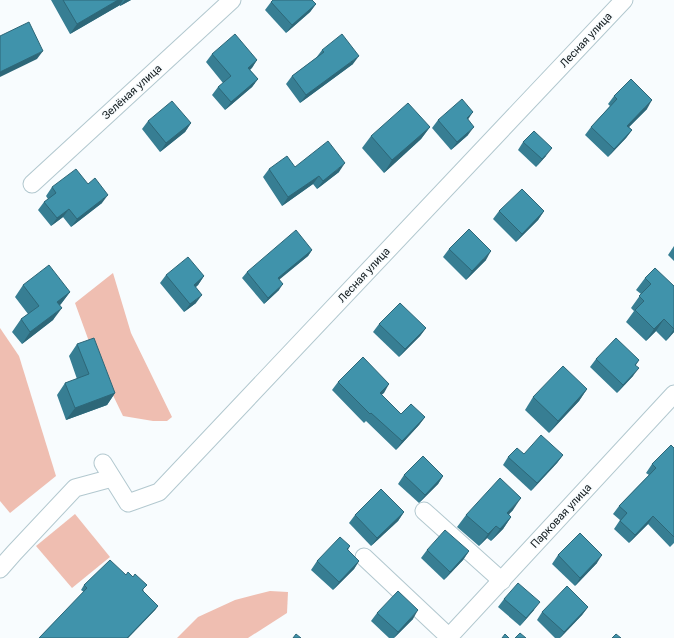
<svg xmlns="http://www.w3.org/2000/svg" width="674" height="638" viewBox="0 0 674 638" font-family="Roboto,sans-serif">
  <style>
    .green { fill: #efbeb1 }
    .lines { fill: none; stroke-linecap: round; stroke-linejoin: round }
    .minor-casing { stroke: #b2c8cf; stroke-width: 19 }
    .minor { stroke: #fff; stroke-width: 17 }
    .wall { fill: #377e93 }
    .shaded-wall { fill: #2d6778 }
    .building { fill: #4093ab; stroke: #2d6778 }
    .labels { text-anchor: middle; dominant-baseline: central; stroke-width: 3; stroke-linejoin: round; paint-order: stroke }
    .street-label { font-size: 11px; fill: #10181b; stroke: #f8fcfe }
  </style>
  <rect width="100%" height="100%" fill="#f8fcfe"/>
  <!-- green -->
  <g class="green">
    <path d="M113,273L131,333L172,417L167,421H153L123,416L95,358L75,303Z"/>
    <path d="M0,328L19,356L56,476L10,513L0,501Z"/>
    <path d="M75,514L110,557L72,588L36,546Z"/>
    <path d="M270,591L288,592L287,613L248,638H177L198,617L235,600Z"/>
  </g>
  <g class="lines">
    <defs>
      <g id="minor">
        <path d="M32,184L232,0"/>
        <path d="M103,463L128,503L159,492L624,0"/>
        <path d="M424,511L502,581"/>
        <path d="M364,557L449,637"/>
        <path d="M0,569L14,553L75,488L112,478"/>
        <path d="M448,638L674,394"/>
      </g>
    </defs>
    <!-- minor casing -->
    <use href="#minor" class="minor-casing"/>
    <!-- minor -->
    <use href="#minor" class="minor"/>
  </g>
  <!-- wall -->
  <g class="wall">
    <path d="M51,0H131L120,6V5L70,34Z"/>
    <path d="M271,2L316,4L310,12L286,33L265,10Z"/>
    <path d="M322,50L353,64L300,103L286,84L292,76L316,58Z"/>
    <path d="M212,54L257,60L250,70L258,79L252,87L225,110L212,95L218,87L223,83L206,62Z"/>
    <path d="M614,96L647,109L629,127L632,130L626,138L608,157L585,135L591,127L610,106L608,104Z"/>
    <path d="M438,120H468V135L451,150L432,128Z"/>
    <path d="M148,121L191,123L185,132L160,152L142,129Z"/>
    <path d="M430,127L421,139L384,173L362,148L371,136Z"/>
    <path d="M523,142L546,156L536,167L518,150Z"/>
    <path d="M295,167L339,172L317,189L313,184L282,206L263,177L269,169Z"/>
    <path d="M52,187L102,203L71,227L63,217L51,226L38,210L44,202L48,199L46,196Z"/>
    <path d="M499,211H544L538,220L516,242L493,219Z"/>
    <path d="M674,246V261L668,255Z"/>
    <path d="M449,249L486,260L466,280L443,257Z"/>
    <path d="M312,250L308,256L279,279V290L264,304L242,278L247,272Z"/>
    <path d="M166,275L204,276L198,285L196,287V303L184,312L160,283Z"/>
    <path d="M645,278L674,286V332L666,341L656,331L646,341L626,322L634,311L631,308L641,294L636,290Z"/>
    <path d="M23,285L70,292L60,305L53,320L22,344L12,332L21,319L28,314L15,297Z"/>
    <path d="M379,324L426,328L420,336L399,357L373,332Z"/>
    <path d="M77,344L115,393L107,405L66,420L57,395L65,383L77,379L69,356Z"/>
    <path d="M596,359L639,360L636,365L633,376L617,393L590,367Z"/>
    <path d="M338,382L389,384L381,395L401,414L425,417L419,425L396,450L366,421L364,423L332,390Z"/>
    <path d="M587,389L579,401L549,433L525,410L533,397Z"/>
    <path d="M674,448V543L670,547L648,524L629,543L614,529L620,520L613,514L619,506L649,475L646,473L652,464Z"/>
    <path d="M524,454L563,455L557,463L531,491L503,465L508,457Z"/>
    <path d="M404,475L443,476L438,484L419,503L398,484Z"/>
    <path d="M513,510L509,514L511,517L503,529L491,541L487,538L479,546L457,527L466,515Z"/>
    <path d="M404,512L398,521L371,546L349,523L355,515Z"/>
    <path d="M350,546L348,550L359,561L354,569L333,590L311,570L317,561Z"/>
    <path d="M427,550L469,551L463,560L444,580L421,558Z"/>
    <path d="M558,555L597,563L575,586L552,564Z"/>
    <path d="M126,575L144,590L143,591L158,606L155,610L128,638H39L84,592L81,590L84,585Z"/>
    <path d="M504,599L534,610L520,626L498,607Z"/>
    <path d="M588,607L582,615L560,638H555L537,620L542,612Z"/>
    <path d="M377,613L413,619L394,638H389L371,621Z"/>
  </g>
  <!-- shaded-wall -->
  <g class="shaded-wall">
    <path d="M118,0H123L120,5L70,34L77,24Z"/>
    <path d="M125,0H131L120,6Z"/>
    <path d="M316,4L310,12L286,33L292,25Z"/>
    <path d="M43,51L37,59L0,77V72L4,69Z"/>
    <path d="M359,56L353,64L300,103L306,95Z"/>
    <path d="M257,60L252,68L243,76L248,68Z"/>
    <path d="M258,79L252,87L225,110L231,102Z"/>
    <path d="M652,100L647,109L622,134L627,126Z"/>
    <path d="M473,112L467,121V118Z"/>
    <path d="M191,123L185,132L160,152L166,143Z"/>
    <path d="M430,127L421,139L384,173L392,160Z"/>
    <path d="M474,127L468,135L451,150L457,142Z"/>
    <path d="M632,130L626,138L608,157L614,149Z"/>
    <path d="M552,148L546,156L536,167L542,159Z"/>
    <path d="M345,163L339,172L317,189L323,181Z"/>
    <path d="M319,176L313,184L282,206L288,197Z"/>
    <path d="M108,195L102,203L71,227L77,219Z"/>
    <path d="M69,209L63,217L51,226L57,218Z"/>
    <path d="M544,211L538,220L516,242L522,234Z"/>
    <path d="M312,250L308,256L274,284L278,278Z"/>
    <path d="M491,251L486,260L466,280L472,271Z"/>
    <path d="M204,276L198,285L188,293L194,285Z"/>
    <path d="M283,284L279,290L264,304L268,298Z"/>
    <path d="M70,292L61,304L49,314L57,302Z"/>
    <path d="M202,295L196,303L184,312L190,304Z"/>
    <path d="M62,308L53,320L22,344L30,332Z"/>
    <path d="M664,319L656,331L646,341L654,329Z"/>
    <path d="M426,328L420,336L399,357L405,349Z"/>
    <path d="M674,329V332L666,341Z"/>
    <path d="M639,368L633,376L617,393L623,385Z"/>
    <path d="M389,384L384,393L374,401L380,393Z"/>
    <path d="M587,389L579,401L549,433L558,421Z"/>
    <path d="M115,393L107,405L66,420L75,408Z"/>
    <path d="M425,417L419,425L396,450L402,441Z"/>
    <path d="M563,455L557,463L531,491L537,483Z"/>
    <path d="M443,476L438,484L419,503L425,495Z"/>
    <path d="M521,498L513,510L499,525L507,513Z"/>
    <path d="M404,512L398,521L371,546L377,538Z"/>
    <path d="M653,516L648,524L629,543L635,535Z"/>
    <path d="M511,517L503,529L491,541L500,529Z"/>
    <path d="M496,526L487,538L479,546L488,534Z"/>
    <path d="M469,551L463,560L444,580L450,572Z"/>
    <path d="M602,555L597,563L575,586L580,578Z"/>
    <path d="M359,561L354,569L333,590L339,582Z"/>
    <path d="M540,602L534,610L520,626L526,618Z"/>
    <path d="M158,606L155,610L128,638H127Z"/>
    <path d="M588,607L582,615L560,638L564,632Z"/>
    <path d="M418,610L413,619L394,638L398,632Z"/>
  </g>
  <!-- building -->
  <g class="building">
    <path d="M63,0H118L77,24Z"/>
    <path d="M273,0H312L316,4L292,25L271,2Z"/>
    <path d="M29,22L43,51L0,72V36Z"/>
    <path d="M235,34L257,60L248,68L258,79L231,102L218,87L231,76L212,54Z"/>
    <path d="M342,34L359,56L306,95L292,76L324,52L322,50Z"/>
    <path d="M631,79L652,100L627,126L632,130L614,149L591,127L617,99L614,96Z"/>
    <path d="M462,99L473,112L467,118L474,127L457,142L438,120Z"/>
    <path d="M172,101L191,123L166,143L148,121Z"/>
    <path d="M408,103L430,127L392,160L371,136Z"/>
    <path d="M534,131L552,148L542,159L523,142Z"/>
    <path d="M328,141L345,163L323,181L319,176L288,197L269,169L287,156L295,167Z"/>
    <path d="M76,169L88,184L95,178L108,195L77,219L69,209L57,218L44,202L56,193L52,187Z"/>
    <path d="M522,189L544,211L522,234L499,211Z"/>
    <path d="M469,229L491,251L472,271L449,249Z"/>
    <path d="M296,230L312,250L278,278L283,284L268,298L247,272Z"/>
    <path d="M188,257L204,276L194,285L202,295L190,304L166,275Z"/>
    <path d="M49,265L70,292L57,302L62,308L30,332L21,319L39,306L23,285Z"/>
    <path d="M655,268L674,286V329L664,319L654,329L635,310L644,301L639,296L651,284L645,278Z"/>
    <path d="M400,303L426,328L405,349L379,324Z"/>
    <path d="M94,338L115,393L75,408L65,383L89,374L77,344Z"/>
    <path d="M616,338L639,360L635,365L639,368L623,385L596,359Z"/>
    <path d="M363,357L389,384L380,393L401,414L411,404L425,417L402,441L371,413L370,414L338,382Z"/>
    <path d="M563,366L587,389L558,421L533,397Z"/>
    <path d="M541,435L563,455L537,483L508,457L517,448L524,454Z"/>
    <path d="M671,445L674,448V537L653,516L635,535L620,521L627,513L619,506L656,468L652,464Z"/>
    <path d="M423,456L443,476L425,495L404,475Z"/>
    <path d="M500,478L521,498L507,513L511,517L500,529L496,526L488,534L466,515Z"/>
    <path d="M381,489L404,512L377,538L355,515Z"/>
    <path d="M445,530L469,551L450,572L427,550Z"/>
    <path d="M580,533L602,555L580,578L558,555Z"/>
    <path d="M340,537L350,546L347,549L359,561L339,582L317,561Z"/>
    <path d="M110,560L126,575L128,572L133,577L135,574L147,585L142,590L158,606L127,638H39L87,588L84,585Z"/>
    <path d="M518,583L540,602L526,618L504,599Z"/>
    <path d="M567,586L588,607L564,632L542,612Z"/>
    <path d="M398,591L418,610L398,632L377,613Z"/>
    <path d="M520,633L526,638H515Z"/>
    <path d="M296,634L301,638H293Z"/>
    <path d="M505,634L509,638H502Z"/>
    <path d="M616,634L621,638H612Z"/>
  </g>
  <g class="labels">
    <!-- street labels -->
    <g class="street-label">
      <text transform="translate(586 40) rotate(-47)">Лесная улица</text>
      <text transform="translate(132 92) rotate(-42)">Зелёная улица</text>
      <text transform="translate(364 275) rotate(-47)">Лесная улица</text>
      <text transform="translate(561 516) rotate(-47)">Парковая улица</text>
    </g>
  </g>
</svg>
